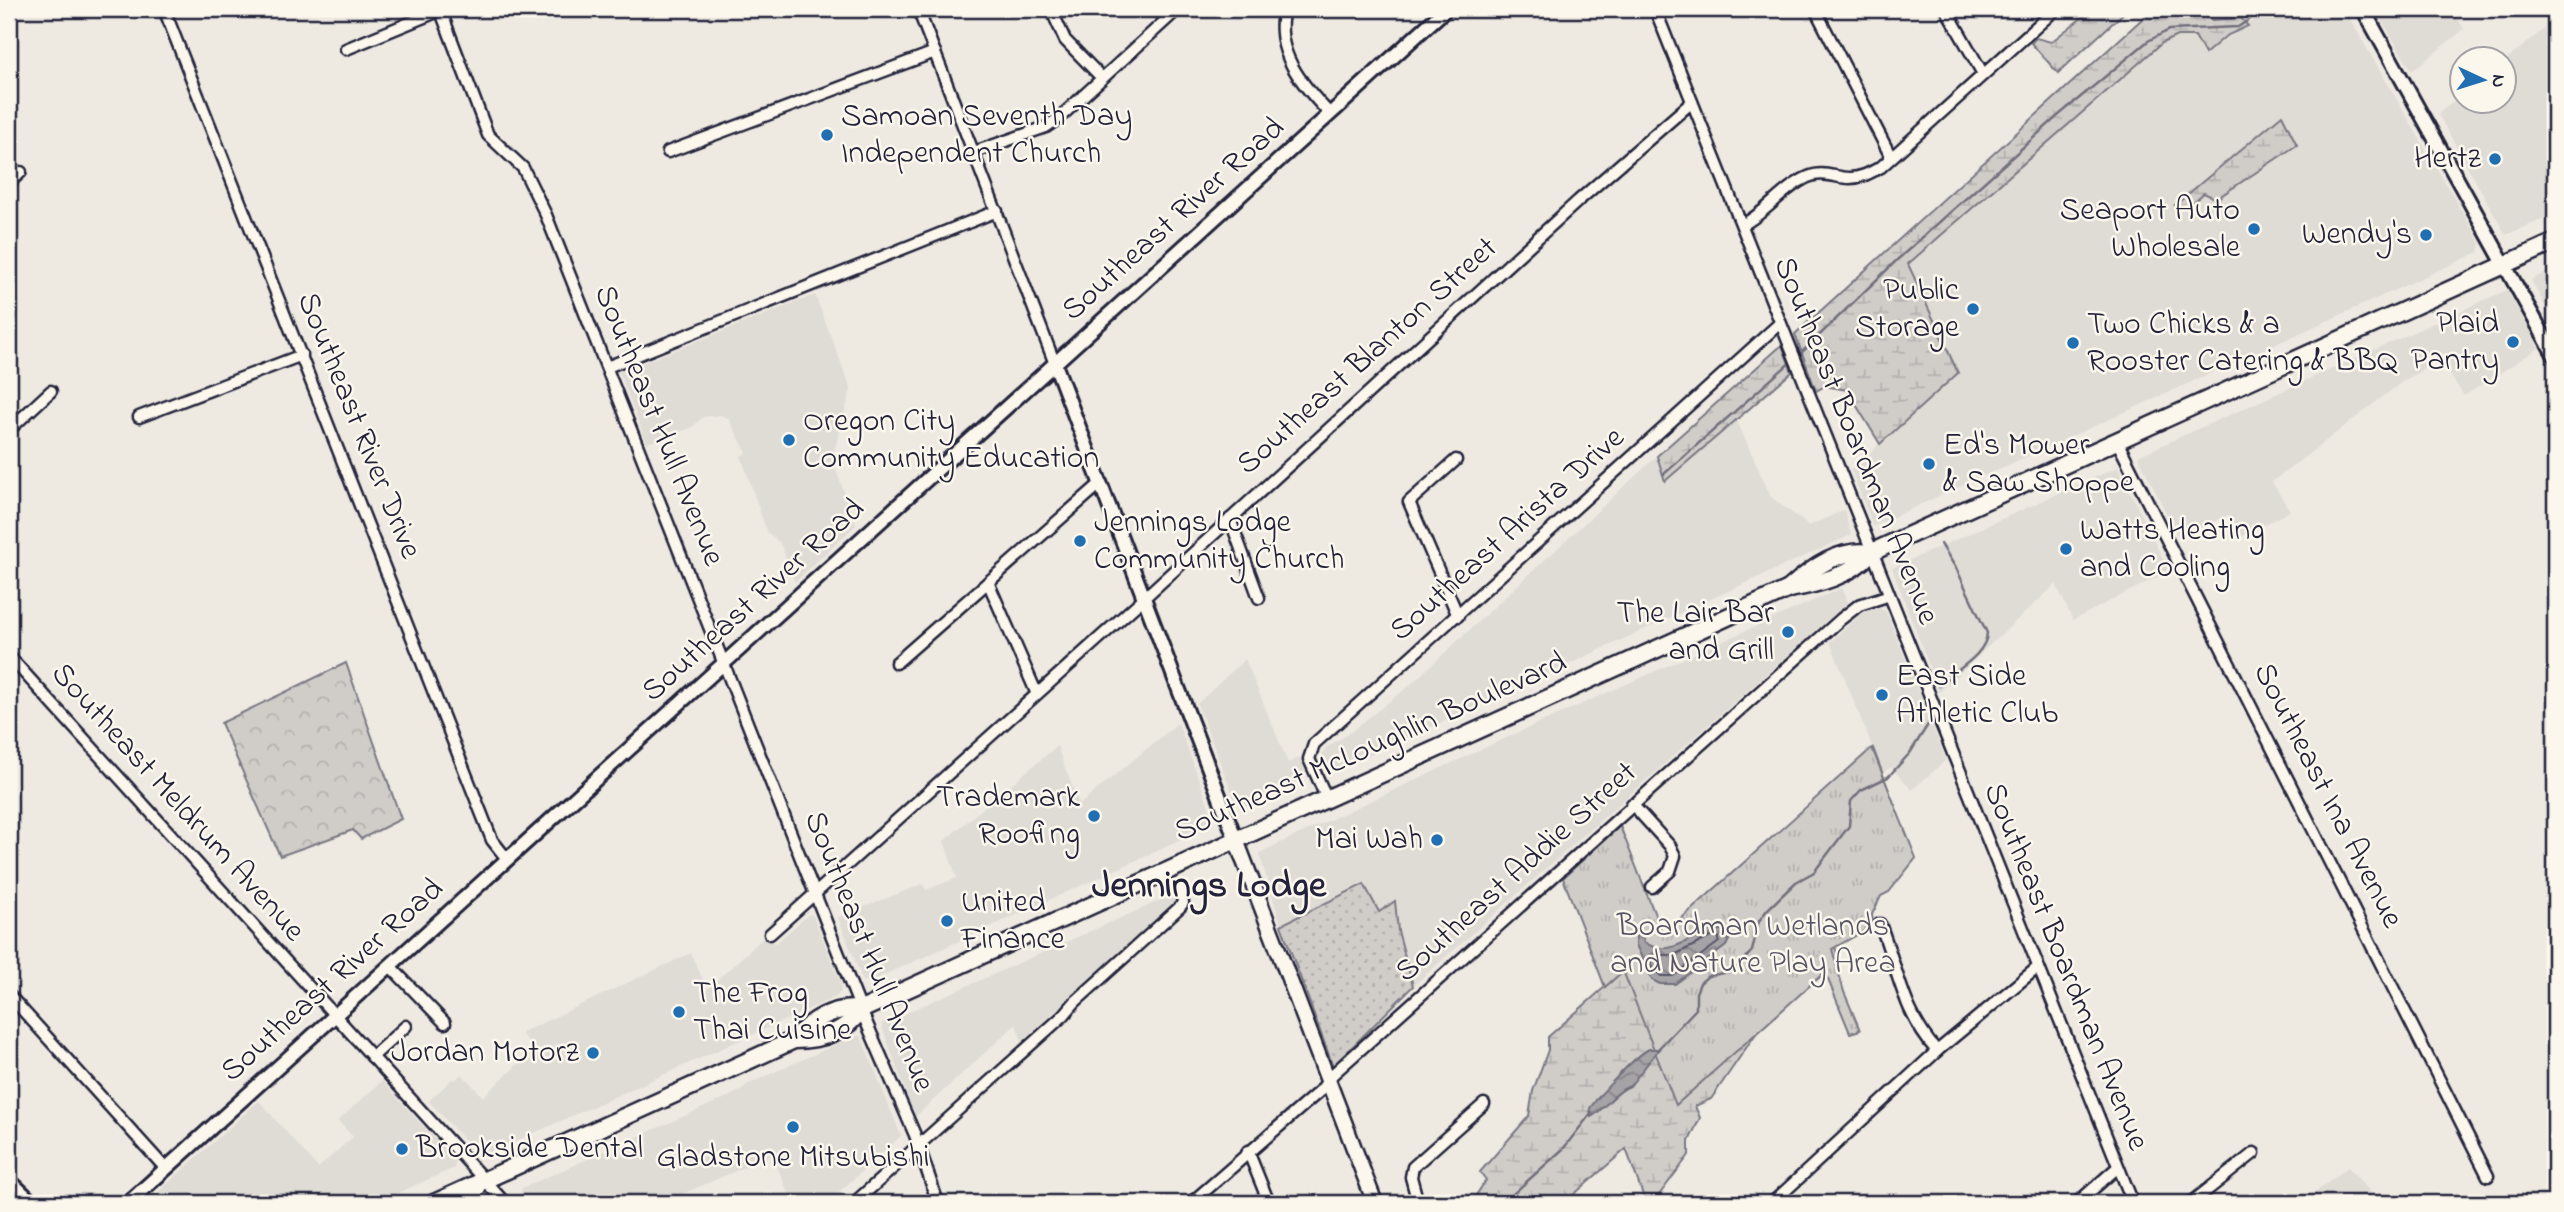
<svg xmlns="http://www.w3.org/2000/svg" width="2564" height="1212" viewBox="0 0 2564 1212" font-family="'Indie Flower',sans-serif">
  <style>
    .built { fill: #dfdbd5; fill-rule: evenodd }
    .grass { fill: url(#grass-dots); stroke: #797882; stroke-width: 2 }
    .forest { fill: url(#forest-crowns); stroke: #797882; stroke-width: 2 }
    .wetland { fill: url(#wetland-marsh); stroke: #797882; stroke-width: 2 }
    .park { fill: url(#park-tufts); stroke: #797882; stroke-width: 2 }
    .water { fill: url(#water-waves); stroke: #716f7c; stroke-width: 2 }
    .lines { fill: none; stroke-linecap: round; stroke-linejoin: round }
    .shore { stroke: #575666; stroke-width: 2 }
    .stream { stroke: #716f7c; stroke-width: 2.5 }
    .minor-casing { stroke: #22223b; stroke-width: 15 }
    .tertiary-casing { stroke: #22223b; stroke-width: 18 }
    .secondary-casing { stroke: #22223b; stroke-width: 19 }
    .primary-casing { stroke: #22223b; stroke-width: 21 }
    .minor { stroke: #fbf7ec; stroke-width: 10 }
    .tertiary { stroke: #fbf7ec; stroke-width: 12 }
    .secondary { stroke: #fbf7ec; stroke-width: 14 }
    .primary { stroke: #fbf7ec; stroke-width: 16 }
    .poi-dot { fill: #1f6fb2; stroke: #fbf7ec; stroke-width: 2.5 }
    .labels { text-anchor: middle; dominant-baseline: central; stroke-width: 5; stroke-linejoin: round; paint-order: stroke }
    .poi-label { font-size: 32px; fill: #22223b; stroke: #fbf7ec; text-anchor: start }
    .street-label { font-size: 32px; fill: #22223b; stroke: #fbf7ec }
    .park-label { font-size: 32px; fill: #565566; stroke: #fbf7ec }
    .district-label { font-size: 38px; font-weight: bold; fill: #22223b; stroke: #fbf7ec }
  </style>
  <defs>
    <pattern id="grass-dots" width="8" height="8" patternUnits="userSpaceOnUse" patternTransform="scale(1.75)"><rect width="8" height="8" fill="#d0cdc9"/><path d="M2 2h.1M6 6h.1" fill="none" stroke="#b2b0ae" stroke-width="1.8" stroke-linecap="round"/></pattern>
    <pattern id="forest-crowns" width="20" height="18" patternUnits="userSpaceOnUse" patternTransform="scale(1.75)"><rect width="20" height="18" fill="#d0cdc9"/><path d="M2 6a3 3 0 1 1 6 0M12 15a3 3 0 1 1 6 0" fill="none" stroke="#b2b0ae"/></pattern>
    <pattern id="wetland-marsh" width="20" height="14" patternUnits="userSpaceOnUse" patternTransform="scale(1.75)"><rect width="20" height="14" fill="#d0cdc9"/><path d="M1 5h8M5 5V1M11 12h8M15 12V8" fill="none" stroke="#b2b0ae"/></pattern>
    <pattern id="park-tufts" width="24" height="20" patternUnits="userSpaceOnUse" patternTransform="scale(1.75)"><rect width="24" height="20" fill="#d0cdc9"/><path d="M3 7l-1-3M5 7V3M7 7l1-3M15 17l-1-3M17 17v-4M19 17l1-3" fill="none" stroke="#b2b0ae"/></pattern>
    <pattern id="water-waves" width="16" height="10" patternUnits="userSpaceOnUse" patternTransform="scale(1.75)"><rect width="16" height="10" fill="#a6a3a7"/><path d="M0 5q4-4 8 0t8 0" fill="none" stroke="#878489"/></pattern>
  </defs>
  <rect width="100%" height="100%" fill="#eeeae2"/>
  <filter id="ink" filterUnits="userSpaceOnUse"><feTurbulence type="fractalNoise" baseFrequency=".0143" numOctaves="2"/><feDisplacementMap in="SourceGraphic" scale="14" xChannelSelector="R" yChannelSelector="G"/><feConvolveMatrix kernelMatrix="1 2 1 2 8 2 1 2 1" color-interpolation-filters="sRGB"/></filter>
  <g filter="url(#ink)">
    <!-- built -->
    <g class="built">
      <path d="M2270,9H2344L2481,244L2479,252L1873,526L1851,470L1958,373L1907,264L2162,43L2176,36H2195L2205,53ZM2282,116L2297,145L2216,199L2204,193L2175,205Z"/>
      <path d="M2375,9H2460L2455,14L2464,29L2412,71Z"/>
      <path d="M2555,20V214L2506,235L2438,114L2462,95V102H2504L2505,61Z"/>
      <path d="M2555,268V325L2531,280Z"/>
      <path d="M2507,290L2539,348L2464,396L2440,359L2402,382L2272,482L2290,511L2239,538L2228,515L2179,538L2138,456Z"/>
      <path d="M815,295L851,389L832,459L856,525L795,582L780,543L767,532L741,456L747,453L729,419L721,415L703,417L691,428L647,443L619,372Z"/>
      <path d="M1736,419L1771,497L1809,526L1844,510L1851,535L1335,771L1324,767L1322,754L1327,747L1348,734L1409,686L1657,456L1665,480Z"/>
      <path d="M2118,467L2169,571L2073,620L2056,584L1939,692L1892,568Z"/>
      <path d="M1842,588L1848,602L1413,986L1398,931L1395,901L1379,913L1363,884L1281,925L1259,853L1508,737Z"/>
      <path d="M1875,607L1886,611L1946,760L1912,790L1891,767L1883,773L1830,642L1859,615Z"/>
      <path d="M1245,659L1288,763L1300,758L1306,773L1304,779L1245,806L1236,803L1197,704Z"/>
      <path d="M1178,723L1214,820L1212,826L871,981H863L838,917L923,884L926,890L957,878L944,841L1057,746L1079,805Z"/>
      <path d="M1175,894L1178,900L1022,1041L1016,1024L915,1117L881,1024Z"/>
      <path d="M809,914L813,916L841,984V991L836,997L487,1154L476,1153L429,1101L453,1078L455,1080L462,1074L483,1097L534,1049L521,1033L691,953L707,989L762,939L776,943Z"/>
      <path d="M855,1036H861L901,1136L827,1203H793L772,1155L673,1198L677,1203L519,1202L522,1188L741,1091L746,1085Z"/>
      <path d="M382,1081L455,1161L454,1168L375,1203H146L259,1101L318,1168L353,1137L338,1121Z"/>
      <path d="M2348,1167L2380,1203H2302Z"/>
    </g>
    <!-- grass -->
    <path class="grass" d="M1364,884L1379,912L1395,901L1398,931L1413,986L1333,1066L1281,925Z"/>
    <!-- forest -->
    <path class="forest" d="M346,663L401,819L361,839L353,830L280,856L221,723Z"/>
    <!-- wetland -->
    <g class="wetland">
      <path d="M2093,9H2128L2058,73L2031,43L2036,38L2051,42Z"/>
      <path d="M2153,9H2185L2212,20L2241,18L2248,26L2226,36L2205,54L2195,36H2177L2162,43L1908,264L1958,373L1880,444L1847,390L1825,386L1816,391L1795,334Z"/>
      <path d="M2282,115L2297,145L2216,199L2204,193L2186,208L2175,205Z"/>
      <path d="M1782,345L1792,372L1665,481L1657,456Z"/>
      <path d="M1873,748L1908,842L1871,908L1873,922L1835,947L1840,962L1790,1000L1777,1003L1711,1099L1695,1106L1700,1118L1689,1141V1155L1653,1203H1646L1626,1149L1564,1203H1471L1486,1180L1480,1172L1529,1116L1533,1091L1548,1050V1037L1623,971L1653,948L1660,928L1663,937Z"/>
    </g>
    <!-- park -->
    <path class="park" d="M1872,748L1916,858L1889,892L1881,896L1864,931L1832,949L1844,992L1860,1030L1850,1033L1825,972L1676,1105L1623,971L1605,987L1563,878L1620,826L1663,935Z"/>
    <!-- water -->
    <g class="water">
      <path d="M1712,929L1728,931L1730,938L1726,946L1675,984H1660L1652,980L1636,945V935L1644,936V942C1669,959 1689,937 1712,929Z"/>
      <path d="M1649,1049H1659L1630,1086C1615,1091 1605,1109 1591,1117L1590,1108C1600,1094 1635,1056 1649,1049Z"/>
    </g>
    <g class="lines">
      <!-- shore -->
      <path class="shore" d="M1713,936L1719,937V942L1673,976H1661L1652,968L1651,955H1674Z"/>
      <!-- stream -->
      <g class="stream">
        <path d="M1798,356L1897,260L2059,115L2148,41L2169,30L2238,27L2265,9"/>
        <path d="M1664,474L1793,360"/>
        <path d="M1939,686C1953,671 1986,656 1987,633L1957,570L1941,544"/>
        <path d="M1657,1050L1696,1009V993L1700,983L1708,976L1734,971L1752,951L1759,921L1767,910L1796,882L1814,872L1849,826L1851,801L1861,790L1888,777L1910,753L1929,723"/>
        <path d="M1503,1203L1563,1149L1592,1112"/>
      </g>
      <defs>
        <g id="minor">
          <path d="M164,9L492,840L507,859"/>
          <path d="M440,9L488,135L523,168L546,215L861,1010L915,1135L938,1203"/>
          <path d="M918,9L1055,364"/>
          <path d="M1051,9L1065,40L1102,78"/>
          <path d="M1284,9C1273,51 1302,85 1330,114"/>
          <path d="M1655,9L2133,1203"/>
          <path d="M1815,9L1891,157"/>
          <path d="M1946,9L1983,74"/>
          <path d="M346,49L441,10"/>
          <path d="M668,152L935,52"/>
          <path d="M974,152L1046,127L1059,118L1178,9"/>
          <path d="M9,183L21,172"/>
          <path d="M1742,225C1766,213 1783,188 1808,177C1823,170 1835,178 1850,178C1862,178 1871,172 1881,167L2056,9"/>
          <path d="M607,367L997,211"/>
          <path d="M139,417L302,355"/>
          <path d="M9,430L51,391"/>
          <path d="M2117,441L2488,1176"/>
          <path d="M1456,460L1409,502L1458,616"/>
          <path d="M1230,519L1259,598"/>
          <path d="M988,582L1036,692"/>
          <path d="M9,656L505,1203"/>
          <path d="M896,663L1100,484"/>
          <path d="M1327,799L1309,759L1314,744L1780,323"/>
          <path d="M1632,804L1670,846L1675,856L1670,871L1652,887"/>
          <path d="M1880,924C1898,969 1903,1014 1937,1051"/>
          <path d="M770,934L1144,598L1578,201L1692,102"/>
          <path d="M390,966L445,1023"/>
          <path d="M9,995L166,1169"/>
          <path d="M372,1057L406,1026"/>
          <path d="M1248,1151L1269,1203"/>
          <path d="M472,1203L484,1181"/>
          <path d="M854,1203L1064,1015L1075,1002L1180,907L1183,903L1181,890"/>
          <path d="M1191,1203L1321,1090L1333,1074L1841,619L1859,605L1887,596"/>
          <path d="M1418,1203L1411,1177L1413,1167L1484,1104"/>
          <path d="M1772,1203L1937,1051L2037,968"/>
          <path d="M2077,1203L2118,1167"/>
          <path d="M2191,1203L2254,1153"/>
        </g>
        <g id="tertiary">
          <path d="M2363,9L2555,356"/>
          <path d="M1055,364L1236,840"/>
          <path d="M9,1180L33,1203"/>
          <path d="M128,1203L1446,9"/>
        </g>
        <path id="secondary" d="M1236,840L1375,1203"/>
        <g id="primary">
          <path d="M1790,588C1812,568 1840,548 1870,553"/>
          <path d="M794,1040C811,1020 834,1006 861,1010"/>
          <path d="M434,1203L794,1040C821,1040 845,1033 861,1010L1789,589C1818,584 1851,576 1870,553L2555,242"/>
        </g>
      </defs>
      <!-- minor casing -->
      <use href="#minor" class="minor-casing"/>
      <!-- tertiary casing -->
      <use href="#tertiary" class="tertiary-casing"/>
      <!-- secondary casing -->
      <use href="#secondary" class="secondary-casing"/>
      <!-- primary casing -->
      <use href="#primary" class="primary-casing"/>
      <!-- minor -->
      <use href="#minor" class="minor"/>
      <!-- tertiary -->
      <use href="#tertiary" class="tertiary"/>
      <!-- secondary -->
      <use href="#secondary" class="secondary"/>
      <!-- primary -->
      <use href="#primary" class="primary"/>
    </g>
  </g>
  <!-- markers -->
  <g class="poi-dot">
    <circle cx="827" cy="135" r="7"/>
    <circle cx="2495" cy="159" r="7"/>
    <circle cx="2254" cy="229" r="7"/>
    <circle cx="2426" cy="235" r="7"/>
    <circle cx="1973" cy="309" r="7"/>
    <circle cx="2513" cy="342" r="7"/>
    <circle cx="2073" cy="343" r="7"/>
    <circle cx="789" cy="440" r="7"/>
    <circle cx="1929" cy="464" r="7"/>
    <circle cx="1080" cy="541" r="7"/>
    <circle cx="2066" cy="549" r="7"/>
    <circle cx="1788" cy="632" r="7"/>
    <circle cx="1882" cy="695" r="7"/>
    <circle cx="1094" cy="816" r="7"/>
    <circle cx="1437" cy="840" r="7"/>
    <circle cx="947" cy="921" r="7"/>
    <circle cx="679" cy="1012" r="7"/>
    <circle cx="593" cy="1053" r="7"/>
    <circle cx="793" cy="1127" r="7"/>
    <circle cx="402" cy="1149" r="7"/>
  </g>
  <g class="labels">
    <!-- poi labels -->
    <g class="poi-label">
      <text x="841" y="117">Samoan Seventh Day<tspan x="841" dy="37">Independent Church</tspan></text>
      <text x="2481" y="159" text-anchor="end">Hertz</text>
      <text x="2240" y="211" text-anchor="end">Seaport Auto<tspan x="2240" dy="37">Wholesale</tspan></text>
      <text x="2412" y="235" text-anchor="end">Wendy's</text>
      <text x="1959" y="291" text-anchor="end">Public<tspan x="1959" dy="37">Storage</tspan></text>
      <text x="2499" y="324" text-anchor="end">Plaid<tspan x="2499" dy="37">Pantry</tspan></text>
      <text x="2087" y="325">Two Chicks &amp; a<tspan x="2087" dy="37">Rooster Catering &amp; BBQ</tspan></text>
      <text x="803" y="422">Oregon City<tspan x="803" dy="37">Community Education</tspan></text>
      <text x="1943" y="446">Ed's Mower<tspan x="1943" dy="37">&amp; Saw Shoppe</tspan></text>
      <text x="1094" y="523">Jennings Lodge<tspan x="1094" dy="37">Community Church</tspan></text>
      <text x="2080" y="531">Watts Heating<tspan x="2080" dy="37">and Cooling</tspan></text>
      <text x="1774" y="614" text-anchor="end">The Lair Bar<tspan x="1774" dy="37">and Grill</tspan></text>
      <text x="1896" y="677">East Side<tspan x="1896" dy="37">Athletic Club</tspan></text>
      <text x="1080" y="798" text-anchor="end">Trademark<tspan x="1080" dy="37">Roofing</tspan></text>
      <text x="1423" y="840" text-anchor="end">Mai Wah</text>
      <text x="961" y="903">United<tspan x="961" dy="37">Finance</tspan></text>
      <text x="693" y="994">The Frog<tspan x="693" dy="37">Thai Cuisine</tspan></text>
      <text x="579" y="1053" text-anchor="end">Jordan Motorz</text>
      <text x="416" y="1149">Brookside Dental</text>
      <text x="793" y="1158" text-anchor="middle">Gladstone Mitsubishi</text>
    </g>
    <!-- street labels -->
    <g class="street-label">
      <text transform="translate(1174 220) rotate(-42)">Southeast River Road</text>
      <text transform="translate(1368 357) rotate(-42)">Southeast Blanton Street</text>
      <text transform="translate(358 426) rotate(68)">Southeast River Drive</text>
      <text transform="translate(658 426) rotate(68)">Southeast Hull Avenue</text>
      <text transform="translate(1855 441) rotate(68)">Southeast Boardman Avenue</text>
      <text transform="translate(1508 535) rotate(-42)">Southeast Arista Drive</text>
      <text transform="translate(754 601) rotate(-42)">Southeast River Road</text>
      <text transform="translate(1371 748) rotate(-24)">Southeast McLoughlin Boulevard</text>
      <text transform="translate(2327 796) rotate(63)">Southeast Ina Avenue</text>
      <text transform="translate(177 803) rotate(48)">Southeast Meldrum Avenue</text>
      <text transform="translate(1517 873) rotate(-42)">Southeast Addie Street</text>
      <text transform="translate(868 952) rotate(68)">Southeast Hull Avenue</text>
      <text transform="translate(2065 967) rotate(68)">Southeast Boardman Avenue</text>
      <text transform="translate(333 981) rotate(-42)">Southeast River Road</text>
    </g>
    <!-- park labels -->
    <g class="park-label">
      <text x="1753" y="927">Boardman Wetlands<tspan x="1753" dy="37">and Nature Play Area</tspan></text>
    </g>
    <!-- district labels -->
    <g class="district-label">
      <text x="1209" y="887">Jennings Lodge</text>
    </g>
  </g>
  <!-- margin -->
  <rect width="2564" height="1212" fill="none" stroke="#fbf7ec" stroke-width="35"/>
  <rect x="18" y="18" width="2529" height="1177" fill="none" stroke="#22223b" stroke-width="2.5" filter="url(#ink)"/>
  <!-- north arrow -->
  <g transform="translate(2483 80) rotate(94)"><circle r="33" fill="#fbf7ec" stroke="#a4a2a5" stroke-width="2"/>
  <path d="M0-5L12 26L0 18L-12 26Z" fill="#1f6fb2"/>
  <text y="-10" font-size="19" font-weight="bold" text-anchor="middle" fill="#22223b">N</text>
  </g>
</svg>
